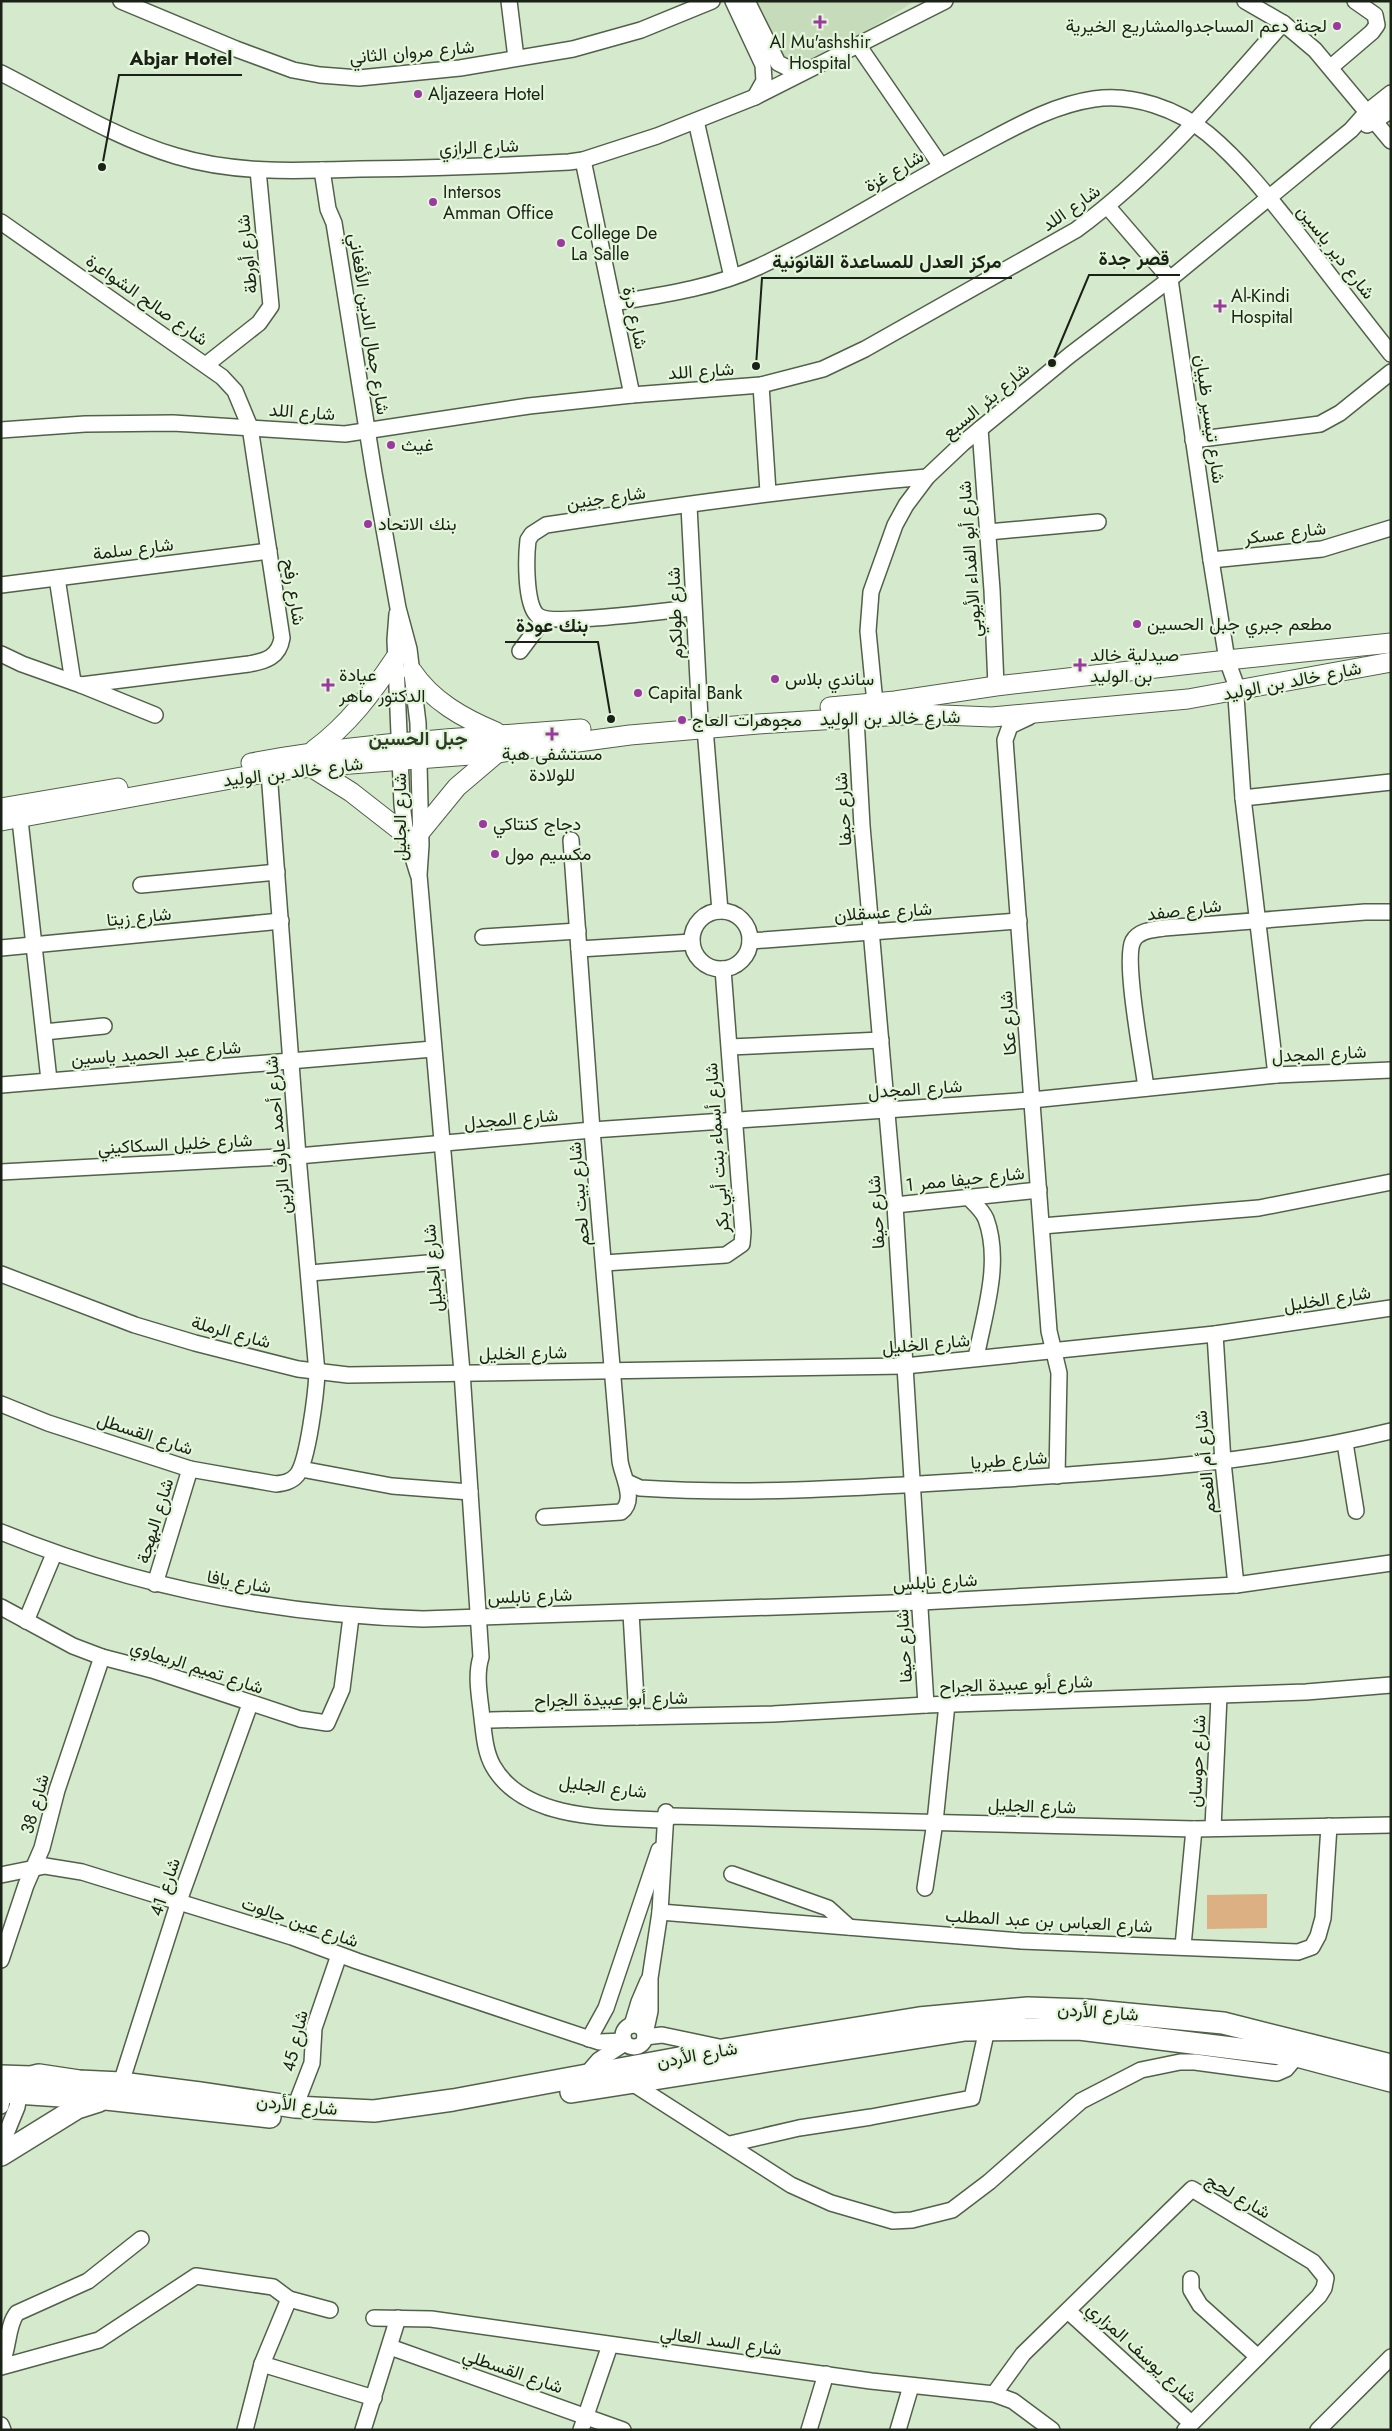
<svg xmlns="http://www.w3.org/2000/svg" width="1392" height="2431" viewBox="0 0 1392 2431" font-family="Jost,Vazirmatn,sans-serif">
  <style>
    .built { fill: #c5dbba }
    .green { fill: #dcb082 }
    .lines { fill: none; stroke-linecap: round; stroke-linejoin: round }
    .minor-casing { stroke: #516149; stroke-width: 18 }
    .major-casing { stroke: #516149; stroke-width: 21 }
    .highway-casing { stroke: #516149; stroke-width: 24 }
    .minor { stroke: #fff; stroke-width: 15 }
    .major { stroke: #fff; stroke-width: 19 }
    .highway { stroke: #fff; stroke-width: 21 }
    .poi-dot { fill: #9b39a0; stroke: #e3f6da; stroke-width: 2 }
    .labels { text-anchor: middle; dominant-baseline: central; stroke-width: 4.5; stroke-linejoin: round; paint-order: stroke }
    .poi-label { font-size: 18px; fill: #1a2117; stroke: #e3f6da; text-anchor: start }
    .street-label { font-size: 18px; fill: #1a2117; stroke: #e3f6da }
    .neighbourhood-label { font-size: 19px; font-weight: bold; fill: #2d3c26; stroke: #e3f6da }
    .leader { fill: none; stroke: #1a2117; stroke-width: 2 }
    .callout-dot { fill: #1a2117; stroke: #e3f6da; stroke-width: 2 }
    .callout-label { font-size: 19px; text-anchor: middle; font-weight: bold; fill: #1a2117; stroke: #e3f6da; stroke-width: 4.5; stroke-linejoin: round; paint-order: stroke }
  </style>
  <rect width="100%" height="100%" fill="#d5e9cd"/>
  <!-- built -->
  <path class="built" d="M746,1H915L847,43L785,69Z"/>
  <!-- green -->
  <path class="green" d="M1267,1894V1928L1207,1929V1895Z"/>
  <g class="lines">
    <defs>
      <g id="minor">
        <path d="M121,1L236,49L293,70L320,75L359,78L460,68L573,49L641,30L712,1"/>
        <path d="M509,1L516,58"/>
        <path d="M733,1L763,65L764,81L755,97"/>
        <path d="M747,1L778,63L792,70L804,71"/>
        <path d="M1245,1L1283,23L1315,50L1391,141"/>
        <path d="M858,45L941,166"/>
        <path d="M1331,67L1372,32L1377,25L1375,15L1355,1"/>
        <path d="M1,73C58,102 115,138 176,156C235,174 299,171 360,169C430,168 499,166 569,162L583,160L657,136L755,97L945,1"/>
        <path d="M696,121L732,277"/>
        <path d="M1367,125L1375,121L1391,110"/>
        <path d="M583,160L632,395"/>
        <path d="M322,170L328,209L334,223L374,473L398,608L409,649L418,723L421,845L419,875L462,1372L481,1657C475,1676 480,1698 482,1718C484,1734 485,1752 493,1766C524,1821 611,1818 665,1820L672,1816L1194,1829L1391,1825"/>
        <path d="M1108,207L1170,279L1211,560L1227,660L1235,682L1243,798L1276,1075"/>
        <path d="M1,222L222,377L235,391L250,427L282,638C279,657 266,661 249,664L81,685"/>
        <path d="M613,303C662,295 713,288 758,267C835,231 906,184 981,145C1017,126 1053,105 1094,99C1132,93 1178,109 1208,134C1245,165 1275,205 1305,243C1333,280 1362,317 1391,354"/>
        <path d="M207,364L259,323L271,306L258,170"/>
        <path d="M761,385L768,492"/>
        <path d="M980,429L992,590L996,686"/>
        <path d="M1,430L85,424L173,423L345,434L529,406L632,395L761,385L823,369L865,349L1076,230C1155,172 1218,97 1283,23"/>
        <path d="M1193,440L1320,424L1340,413L1391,372"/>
        <path d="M689,506L700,719"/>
        <path d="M988,532L1098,522"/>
        <path d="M1211,560L1322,549L1391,528"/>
        <path d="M57,578L73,682"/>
        <path d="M1,585L269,551"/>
        <path d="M693,608C669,610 550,627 537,615C525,603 526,557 528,540L532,534L546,525C673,506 800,488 927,477"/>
        <path d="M397,614L395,640L402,804L406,835L418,874"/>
        <path d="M520,651L544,619"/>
        <path d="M1,654L22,664L81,685L155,715"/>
        <path d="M875,703L868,631L871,592L895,525L906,505L927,477L963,443L1070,355L1170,279L1351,130L1367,112L1391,93"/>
        <path d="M1029,717L1010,726L1005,740L1049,1331L1059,1373L1057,1476"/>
        <path d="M856,718L862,826L895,1205L926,1705"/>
        <path d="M705,728L720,911"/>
        <path d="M1243,798L1391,782"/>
        <path d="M20,820L49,1080"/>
        <path d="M141,885L277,872"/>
        <circle cx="721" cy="940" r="29"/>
        <path d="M483,937L578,931"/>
        <path d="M750,941L1019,921"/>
        <path d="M1,948L281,921"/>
        <path d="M579,949L692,942"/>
        <path d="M44,1032L104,1026"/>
        <path d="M730,1047L881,1040"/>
        <path d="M1,1085L433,1049"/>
        <path d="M1146,1088C1143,1062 1123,960 1133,941C1139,930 1153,930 1164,928L1365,912H1391"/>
        <path d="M1,1172L298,1156L592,1130L1032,1100L1276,1075L1391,1070"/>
        <path d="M969,1198C975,1204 983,1211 986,1219C1002,1263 984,1314 976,1358"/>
        <path d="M895,1205L1039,1190"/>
        <path d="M1042,1226L1259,1208L1391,1182"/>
        <path d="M604,1263L726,1255L742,1244L743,1232L723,969"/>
        <path d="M310,1273L451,1261"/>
        <path d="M1,1274L135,1325L195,1343L298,1369L348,1375L905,1366L1215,1334L1391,1308"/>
        <path d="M1215,1334L1223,1462L1236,1585"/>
        <path d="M1,1404L48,1423L190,1469L276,1484C284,1483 291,1482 297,1475C308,1461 316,1393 317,1373L298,1156L269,772"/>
        <path d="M1345,1443L1356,1511"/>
        <path d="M301,1469L392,1486L470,1492"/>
        <path d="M627,1482L640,1488C761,1496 883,1486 1004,1479C1134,1471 1264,1462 1391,1431"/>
        <path d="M544,1517L621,1512C637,1500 622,1476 620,1461L592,1130L571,840"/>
        <path d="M1,1532C138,1588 276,1615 423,1619L921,1602L1236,1585L1391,1563"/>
        <path d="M155,1584L190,1469"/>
        <path d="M1,1607L73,1646L102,1657L152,1670L300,1719L327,1723L342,1689L351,1617"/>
        <path d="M631,1613L637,1717"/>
        <path d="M26,1621L54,1554"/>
        <path d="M491,1720L773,1714L926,1705L1306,1692L1391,1685"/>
        <path d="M1213,1828L1219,1696"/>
        <path d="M732,1874L828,1908L849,1927"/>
        <path d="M1,1875L45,1866L82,1872L292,1937L357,1961L599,2042L624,2041"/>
        <path d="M925,1888L935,1822L947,1704"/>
        <path d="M660,1912L1021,1941L1298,1952L1312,1947L1318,1936L1323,1918L1329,1826"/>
        <path d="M1183,1946L1194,1829"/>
        <path d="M1,1960L26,1885L42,1848L57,1790L102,1657"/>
        <circle cx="634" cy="2036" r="11"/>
        <path d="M632,2025L639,2002L648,1981"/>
        <path d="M645,2034L650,2011V1978L660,1912L666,1812"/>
        <path d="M645,2037L662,2035L719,2047"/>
        <path d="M589,2039L606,2008L659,1850"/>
        <path d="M586,2075L599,2060L625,2043"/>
        <path d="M121,2083L179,1901L250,1704"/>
        <path d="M632,2083L791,2185L831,2203L893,2221L912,2220L952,2210L989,2182L1081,2101L1141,2070L1180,2062H1195L1277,2073L1286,2069L1297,2056"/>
        <path d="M1,2106L5,2082"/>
        <path d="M295,2107L312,2063L314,2028L339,1955"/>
        <path d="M730,2144L799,2128L871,2117L972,2098L987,2029"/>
        <path d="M1,2146L17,2107L21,2084"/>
        <path d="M1191,2279V2290L1200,2305L1258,2357"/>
        <path d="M1068,2311L1191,2423"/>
        <path d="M374,2318L431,2319L871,2381L994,2394L1013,2401L1052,2430"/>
        <path d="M390,2347L623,2430"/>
        <path d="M262,2364L374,2398"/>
        <path d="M1,2365C9,2349 7,2325 17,2313L88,2281L141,2239"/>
        <path d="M1,2367L99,2340L196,2276L273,2287L289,2299L330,2310"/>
        <path d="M994,2394L1023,2354L1192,2189L1313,2262L1326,2278L1324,2288L1319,2296L1185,2430"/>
        <path d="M1,2425L3,2430"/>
        <path d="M245,2430L262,2364L289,2299"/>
        <path d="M363,2430L398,2318"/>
        <path d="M581,2430L610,2345"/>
        <path d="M809,2430L826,2374"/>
        <path d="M898,2430L911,2386"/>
        <path d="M1318,2430L1391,2357"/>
      </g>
      <g id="major">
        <path d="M412,671C432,701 463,718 496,732"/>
        <path d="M830,707L895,701L996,686L1227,660L1391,643"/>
        <path d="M314,750C349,724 372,693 396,657"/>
        <path d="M251,763C360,742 470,738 581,729"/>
        <path d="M311,767L351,792L406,835"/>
        <path d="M1,808L118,788"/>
        <path d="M1,821L269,772L311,767L497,753L630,735L758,724L918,714L992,717L1188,699L1391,662"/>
        <path d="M421,831L457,787L497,753"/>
      </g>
      <g id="highway">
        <path d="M1,2076L31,2077L39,2075L79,2081L121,2083L200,2093L295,2107L374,2111L453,2100L728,2049L919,2018L1028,2008L1086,2010L1223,2023L1391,2065"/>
        <path d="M1,2092L106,2099L270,2117"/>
        <path d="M571,2092L965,2030L1079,2029L1297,2056L1391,2081"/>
        <path d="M1,2155L77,2108L99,2101"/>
      </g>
    </defs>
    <!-- minor casing -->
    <use href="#minor" class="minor-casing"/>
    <!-- major casing -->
    <use href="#major" class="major-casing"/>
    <!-- highway casing -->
    <use href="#highway" class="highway-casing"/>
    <!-- minor -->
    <use href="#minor" class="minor"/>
    <!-- major -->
    <use href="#major" class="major"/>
    <!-- highway -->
    <use href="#highway" class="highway"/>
  </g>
  <!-- markers -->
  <g class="poi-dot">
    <path d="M817.5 14.5h5v5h5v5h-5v5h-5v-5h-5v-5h5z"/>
    <circle cx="1337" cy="26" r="5"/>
    <circle cx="418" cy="94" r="5"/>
    <circle cx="433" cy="202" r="5"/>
    <circle cx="561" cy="243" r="5"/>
    <path d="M1217.5 298.5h5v5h5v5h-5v5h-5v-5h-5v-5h5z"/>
    <circle cx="391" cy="445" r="5"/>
    <circle cx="368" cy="524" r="5"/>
    <circle cx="1137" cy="624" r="5"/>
    <path d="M1077.5 657.5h5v5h5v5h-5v5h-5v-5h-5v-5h5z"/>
    <circle cx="775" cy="679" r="5"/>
    <path d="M325.5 677.5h5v5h5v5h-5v5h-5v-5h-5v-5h5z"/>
    <circle cx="638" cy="693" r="5"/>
    <circle cx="682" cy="720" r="5"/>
    <path d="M549.5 726.5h5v5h5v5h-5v5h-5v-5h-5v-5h5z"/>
    <circle cx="483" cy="824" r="5"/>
    <circle cx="495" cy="854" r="5"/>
  </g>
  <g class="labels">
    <!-- poi labels -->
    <g class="poi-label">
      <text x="1327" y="26" text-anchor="end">لجنة دعم المساجدوالمشاريع الخيرية</text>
      <text x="820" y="42" text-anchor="middle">Al Mu'ashshir<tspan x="820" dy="21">Hospital</tspan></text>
      <text x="428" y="94">Aljazeera Hotel</text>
      <text x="443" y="192">Intersos<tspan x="443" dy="21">Amman Office</tspan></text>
      <text x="571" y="233">College De<tspan x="571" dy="21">La Salle</tspan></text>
      <text x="1231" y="296">Al-Kindi<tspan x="1231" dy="21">Hospital</tspan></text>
      <text x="401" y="445">غيث</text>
      <text x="378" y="524">بنك الاتحاد</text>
      <text x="1147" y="624">مطعم جبري جبل الحسين</text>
      <text x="1090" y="655">صيدلية خالد<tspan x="1090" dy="21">بن الوليد</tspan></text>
      <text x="339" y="675">عيادة<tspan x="339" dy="21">الدكتور ماهر</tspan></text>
      <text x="785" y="679">ساندي بلاس</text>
      <text x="648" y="693">Capital Bank</text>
      <text x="692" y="720">مجوهرات العاج</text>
      <text x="552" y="754" text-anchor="middle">مستشفى هبة<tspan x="552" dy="21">للولادة</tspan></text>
      <text x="493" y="824">دجاج كنتاكي</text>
      <text x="505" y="854">مكسيم مول</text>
    </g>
    <!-- street labels -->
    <g class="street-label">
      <text transform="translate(412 52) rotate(-5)">شارع مروان الثاني</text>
      <text transform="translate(479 147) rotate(-2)">شارع الرازي</text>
      <text transform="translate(894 171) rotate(-30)">شارع غزة</text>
      <text transform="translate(1071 208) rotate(-35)">شارع اللد</text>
      <text transform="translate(1336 252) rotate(52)">شارع دير ياسين</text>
      <text transform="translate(247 254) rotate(-96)">شارع أورطة</text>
      <text transform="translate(147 300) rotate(35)">شارع صالح الشواعرة</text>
      <text transform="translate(635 318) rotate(78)">شارع درة</text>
      <text transform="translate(369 324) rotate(81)">شارع جمال الدين الأفغاني</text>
      <text transform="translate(701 371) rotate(-4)">شارع اللد</text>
      <text transform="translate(986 401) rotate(-40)">شارع بئر السبع</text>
      <text transform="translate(302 412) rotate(4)">شارع اللد</text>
      <text transform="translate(1210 419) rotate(82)">شارع تيسير ظبيان</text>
      <text transform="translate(606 498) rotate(-8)">شارع جنين</text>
      <text transform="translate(1285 533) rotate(-7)">شارع عسكر</text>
      <text transform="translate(133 549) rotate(-7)">شارع سلمة</text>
      <text transform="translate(970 559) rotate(-94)">شارع أبو الفداء الأيوبي</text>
      <text transform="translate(294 592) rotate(81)">شارع رفح</text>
      <text transform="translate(675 613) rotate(-92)">شارع طولكرم</text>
      <text transform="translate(1292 681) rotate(-11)">شارع خالد بن الوليد</text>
      <text transform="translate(890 718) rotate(-1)">شارع خالد بن الوليد</text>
      <text transform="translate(293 772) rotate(-7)">شارع خالد بن الوليد</text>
      <text transform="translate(843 809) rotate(-94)">شارع حيفا</text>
      <text transform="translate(400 817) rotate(-90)">شارع الجليل</text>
      <text transform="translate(1184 910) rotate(-7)">شارع صفد</text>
      <text transform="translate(883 912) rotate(-4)">شارع عسقلان</text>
      <text transform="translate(139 917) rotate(-6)">شارع زيتا</text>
      <text transform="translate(1008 1023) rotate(-94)">شارع عكا</text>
      <text transform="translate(156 1053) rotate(-4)">شارع عبد الحميد ياسين</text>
      <text transform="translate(1319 1054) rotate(-3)">شارع المجدل</text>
      <text transform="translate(915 1089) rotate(-4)">شارع المجدل</text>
      <text transform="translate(511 1119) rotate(-5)">شارع المجدل</text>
      <text transform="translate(278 1135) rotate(-95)">شارع أحمد عارف الزين</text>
      <text transform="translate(175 1144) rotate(-3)">شارع خليل السكاكيني</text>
      <text transform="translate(717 1148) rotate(-94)">شارع أسماء بنت أبي بكر</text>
      <text transform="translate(965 1179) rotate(-6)">شارع حيفا ممر 1</text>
      <text transform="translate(579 1194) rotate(-95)">شارع بيت لحم</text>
      <text transform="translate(876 1212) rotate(-94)">شارع حيفا</text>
      <text transform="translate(433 1268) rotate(-95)">شارع الجليل</text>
      <text transform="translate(1327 1299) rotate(-9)">شارع الخليل</text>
      <text transform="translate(231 1332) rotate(15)">شارع الرملة</text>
      <text transform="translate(926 1344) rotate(-5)">شارع الخليل</text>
      <text transform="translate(523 1353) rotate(-1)">شارع الخليل</text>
      <text transform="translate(145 1434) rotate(18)">شارع القسطل</text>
      <text transform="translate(1009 1460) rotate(-4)">شارع طبريا</text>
      <text transform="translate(1205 1462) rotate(-95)">شارع أم الفحم</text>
      <text transform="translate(155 1521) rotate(-73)">شارع البهجة</text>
      <text transform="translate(239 1582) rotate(10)">شارع يافا</text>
      <text transform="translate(935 1582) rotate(-3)">شارع نابلس</text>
      <text transform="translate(530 1596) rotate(-2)">شارع نابلس</text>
      <text transform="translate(904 1646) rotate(-93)">شارع حيفا</text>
      <text transform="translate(197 1667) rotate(18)">شارع تميم الريماوي</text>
      <text transform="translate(1016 1684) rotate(-2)">شارع أبو عبيدة الجراح</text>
      <text transform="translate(611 1699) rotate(-1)">شارع أبو عبيدة الجراح</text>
      <text transform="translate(1197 1761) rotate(-87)">شارع حوسان</text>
      <text transform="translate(603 1787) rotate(7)">شارع الجليل</text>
      <text transform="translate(35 1804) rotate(-74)">شارع 38</text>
      <text transform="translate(1032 1806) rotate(2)">شارع الجليل</text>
      <text transform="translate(165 1887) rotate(-71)">شارع 41</text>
      <text transform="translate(1049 1921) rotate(3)">شارع العباس بن عبد المطلب</text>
      <text transform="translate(300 1922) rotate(19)">شارع عين جالوت</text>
      <text transform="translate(1098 2012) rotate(4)">شارع الأردن</text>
      <text transform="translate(295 2041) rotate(-77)">شارع 45</text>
      <text transform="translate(697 2055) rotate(-10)">شارع الأردن</text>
      <text transform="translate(297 2105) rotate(6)">شارع الأردن</text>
      <text transform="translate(1238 2196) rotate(30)">شارع لحج</text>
      <text transform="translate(721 2341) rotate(8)">شارع السد العالي</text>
      <text transform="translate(1142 2353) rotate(42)">شارع يوسف المزاري</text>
      <text transform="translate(513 2371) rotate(19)">شارع القسطلي</text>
    </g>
    <!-- neighbourhood labels -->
    <g class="neighbourhood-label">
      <text x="418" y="738">جبل الحسين</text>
    </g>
  </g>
  <!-- callouts -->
  <path class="leader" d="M102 167L119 75H242M1052 363L1089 275H1180M756 366L762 278H1012M611 719L598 642H505"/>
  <g class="callout-dot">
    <circle cx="102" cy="167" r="5"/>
    <circle cx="1052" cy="363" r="5"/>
    <circle cx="756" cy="366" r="5"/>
    <circle cx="611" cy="719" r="5"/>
  </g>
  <g class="callout-label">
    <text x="181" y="65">Abjar Hotel</text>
    <text x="1134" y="265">قصر جدة</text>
    <text x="887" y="268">مركز العدل للمساعدة القانونية</text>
    <text x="552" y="632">بنك عودة</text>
  </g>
  <!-- border -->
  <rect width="1392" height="2431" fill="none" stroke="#1a2117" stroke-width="5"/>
</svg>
